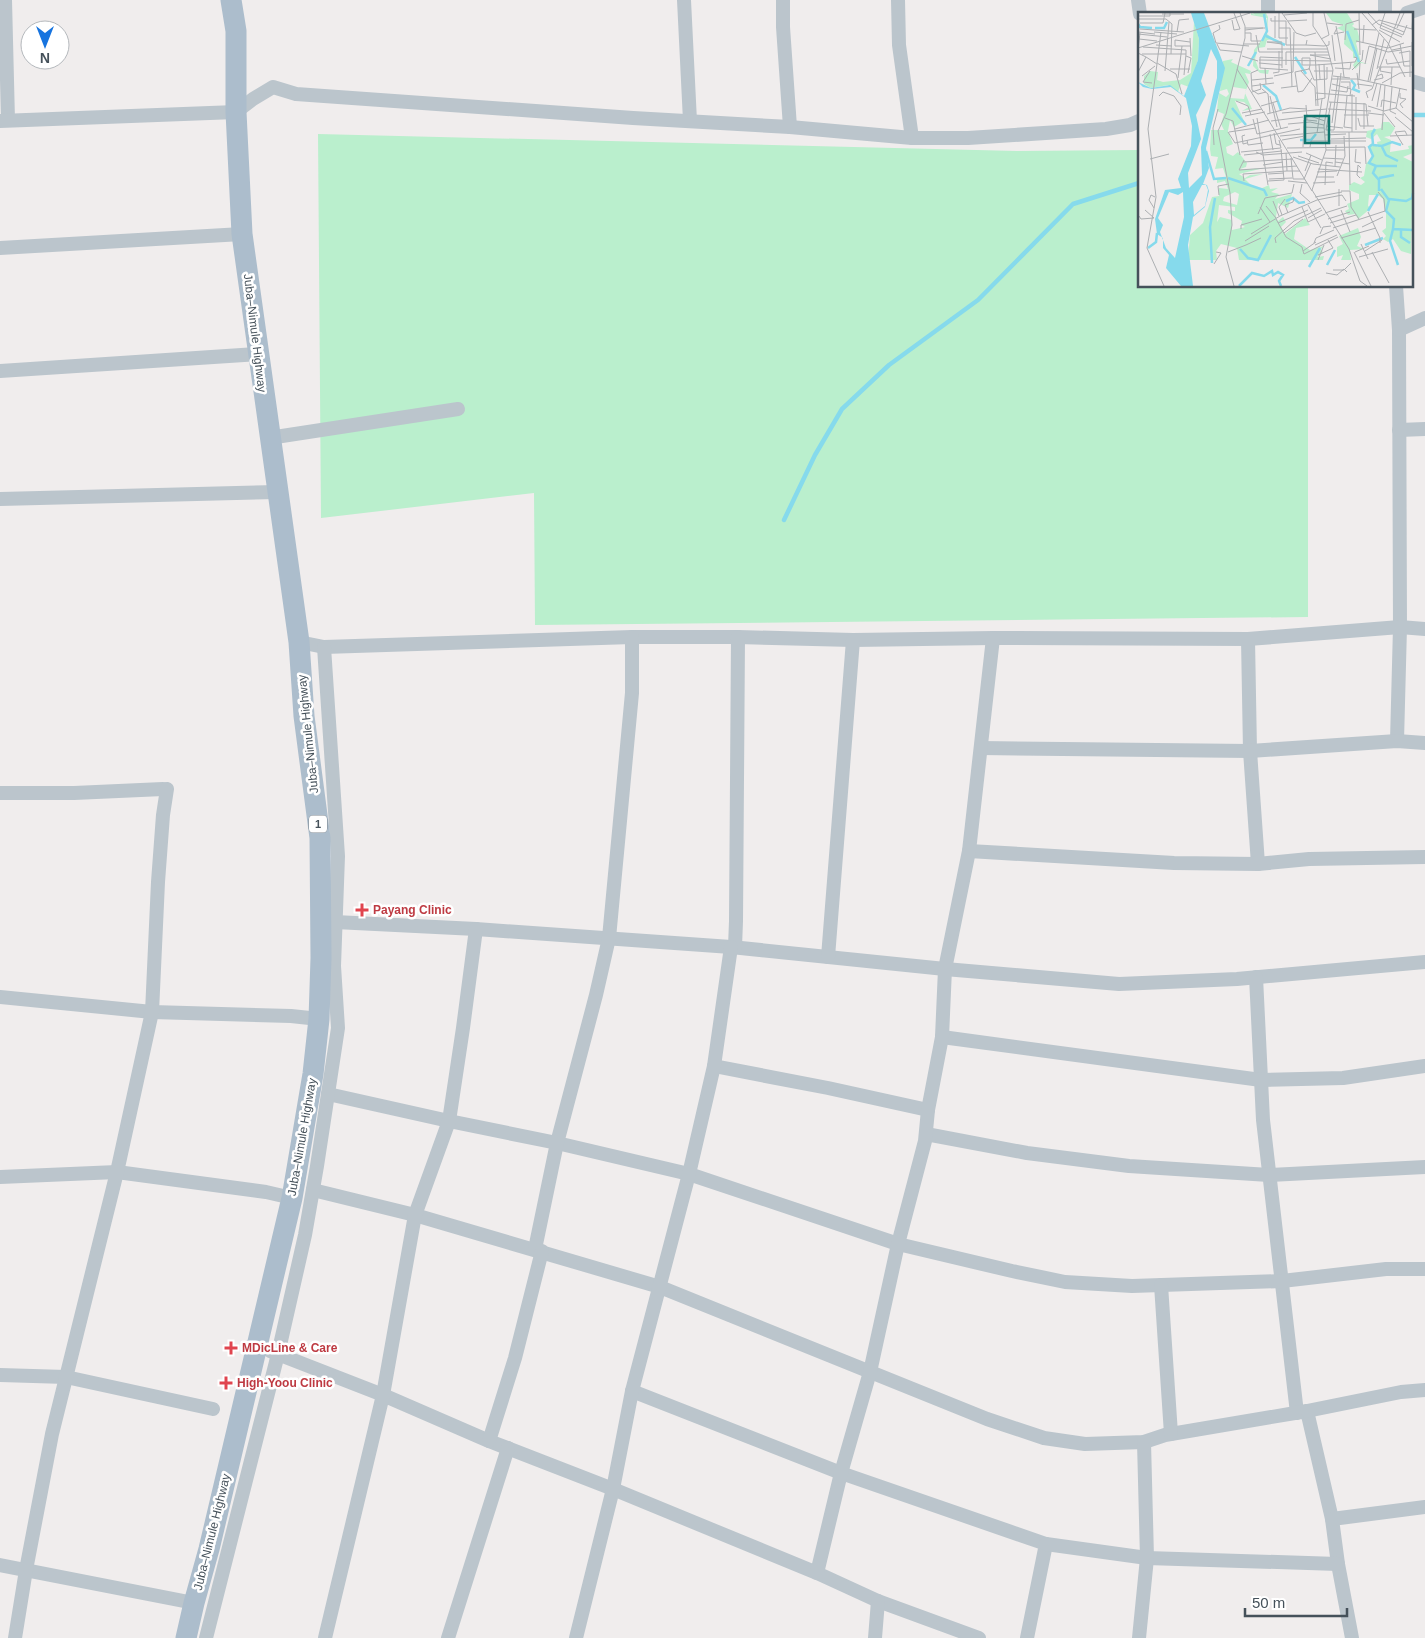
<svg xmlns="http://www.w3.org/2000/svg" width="1425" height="1638" viewBox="0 0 1425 1638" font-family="Helvetica,sans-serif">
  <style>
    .green { fill: #baefcd }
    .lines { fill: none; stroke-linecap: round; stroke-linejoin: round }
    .stream { stroke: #86daec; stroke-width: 4.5 }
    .street { stroke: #bbc5cc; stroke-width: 14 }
    .primary { stroke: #acbdcc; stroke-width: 21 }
    .health-dot { fill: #e0444e; stroke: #fff; stroke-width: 2 }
    .labels { text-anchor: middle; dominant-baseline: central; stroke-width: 5; stroke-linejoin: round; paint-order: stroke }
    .shield { fill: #fff; stroke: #7d858c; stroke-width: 1 }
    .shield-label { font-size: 11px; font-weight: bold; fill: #45515a }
    .street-label { font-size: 12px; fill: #45515a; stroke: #fff }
    .health-label { font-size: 12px; font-weight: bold; fill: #be3a42; stroke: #fff; text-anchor: start }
    .inset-river { fill: none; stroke: #86daec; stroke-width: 2.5 }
    .inset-road { fill: none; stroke: #acafb2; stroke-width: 1 }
    .view { fill: #0f766e; fill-opacity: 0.15; stroke: #0f766e; stroke-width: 2.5 }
    .inset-edge { fill: none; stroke: #45515a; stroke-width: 2.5 }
  </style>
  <rect width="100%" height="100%" fill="#f0eded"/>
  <!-- green -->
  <path class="green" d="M318,134L1017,151L1139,150V286H1308V617L535,625L534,493L321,518Z"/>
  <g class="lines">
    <!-- stream -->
    <g class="stream">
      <path d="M1411,115H1425"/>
      <path d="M784,520L815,455L842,409L889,365L978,300L1073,204L1139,183"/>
    </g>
    <!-- street -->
    <g class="street">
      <path d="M5,0L8,120"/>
      <path d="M684,0L690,121"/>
      <path d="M783,0V27L790,127"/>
      <path d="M898,0L899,45L912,138"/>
      <path d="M1138,0L1140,14"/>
      <path d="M1268,0V14"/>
      <path d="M1385,0V14"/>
      <path d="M1407,13L1425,7"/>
      <path d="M1411,81L1425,85"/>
      <path d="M0,121L236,112L253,99L273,87L296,94L633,118L790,127L912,138H968L1106,129L1130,125L1139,121"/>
      <path d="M0,248L242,234"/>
      <path d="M1396,286L1399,330L1400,627L1397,741"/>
      <path d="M1399,330L1425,318"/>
      <path d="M0,371L258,354"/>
      <path d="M1399,430L1425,429"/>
      <path d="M269,438L458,409"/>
      <path d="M0,499L277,492"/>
      <path d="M1248,639L1250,751L1258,864"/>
      <path d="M299,642L324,647L632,637H738L853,640L993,638L1248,639L1400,627L1425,629"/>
      <path d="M981,748L1250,751L1397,741L1425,743"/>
      <path d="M0,793H74L163,789"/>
      <path d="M969,851L1174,863L1258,864L1309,859L1425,857"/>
      <path d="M335,922L476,929L731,947L945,969L1119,984L1237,979L1425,962"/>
      <path d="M735,947L736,921L738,637"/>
      <path d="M828,957L853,640"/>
      <path d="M1256,977L1263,1120L1297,1413"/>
      <path d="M0,997L152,1012L291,1016L319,1019"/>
      <path d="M942,1037L1261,1080L1343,1078L1425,1066"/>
      <path d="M714,1066L828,1088L928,1110"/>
      <path d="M328,1094L449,1121L557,1143L689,1174L898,1244L1012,1271L1065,1282L1132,1286L1282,1281L1386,1269H1425"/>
      <path d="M926,1134L1027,1153L1129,1166L1269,1175L1425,1167"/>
      <path d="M0,1177L117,1172L266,1192L292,1198"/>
      <path d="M313,1190L415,1215L660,1287L987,1419L1044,1438L1085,1444L1144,1442L1165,1435L1307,1411L1332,1519L1338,1564L1352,1638"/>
      <path d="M535,1249L557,1143L596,995L609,938L632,693V637"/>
      <path d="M1161,1285L1171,1434"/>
      <path d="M270,1351L383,1395L489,1441L613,1489L817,1573L878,1601L979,1638"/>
      <path d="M0,1375L66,1377L213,1409"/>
      <path d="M632,1391L841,1473L1046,1544L1027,1638"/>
      <path d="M1307,1411L1401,1392L1425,1390"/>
      <path d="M489,1441L515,1358L542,1251"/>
      <path d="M1332,1519L1425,1507"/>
      <path d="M1046,1544L1147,1558L1338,1564"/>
      <path d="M0,1565L194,1603"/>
      <path d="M817,1573L841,1473L870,1372L898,1244L925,1141L928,1110L942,1037L945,969L969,851L993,638"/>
      <path d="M15,1638L26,1570L52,1434L117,1172L152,1012L158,882L163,815L167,789"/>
      <path d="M206,1638L278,1354L305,1235L317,1166L338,1028L334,966L338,856L324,647"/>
      <path d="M325,1638L383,1395L415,1215L449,1121L463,1028L476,929"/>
      <path d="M448,1638L508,1448"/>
      <path d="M576,1638L613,1489L632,1391L689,1174L714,1066L731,947"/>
      <path d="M875,1638L878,1601"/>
      <path d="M1139,1638L1147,1558L1144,1442"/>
    </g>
    <!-- primary -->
    <path class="primary" d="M186,1638L194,1603L209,1549L292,1198L313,1074L319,1019L321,958L320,838L304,716L299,642L242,234L236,112V31L231,0"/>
  </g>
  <!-- markers -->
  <g class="health-dot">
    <path d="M359.5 902.5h5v5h5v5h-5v5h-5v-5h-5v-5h5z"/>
    <path d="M228.5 1340.5h5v5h5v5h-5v5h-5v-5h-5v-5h5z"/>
    <path d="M223.5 1375.5h5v5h5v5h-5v5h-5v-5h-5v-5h5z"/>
  </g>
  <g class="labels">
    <!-- shield labels -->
    <rect class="shield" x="309" y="815.5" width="18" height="17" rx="4"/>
    <g class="shield-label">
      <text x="318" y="824">1</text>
    </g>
    <!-- street labels -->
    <g class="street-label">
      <text transform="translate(255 333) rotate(83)">Juba–Nimule Highway</text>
      <text transform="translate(308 734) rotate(-96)">Juba–Nimule Highway</text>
      <text transform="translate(302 1137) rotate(-80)">Juba–Nimule Highway</text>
      <text transform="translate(212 1532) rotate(-76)">Juba–Nimule Highway</text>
    </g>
    <!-- health labels -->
    <g class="health-label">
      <text x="373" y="910">Payang Clinic</text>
      <text x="242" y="1348">MDicLine &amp; Care</text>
      <text x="237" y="1383">High-Yoou Clinic</text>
    </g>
  </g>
  <!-- overview -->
  <g transform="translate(1138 12)">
    <rect width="275" height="275" fill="#f0eded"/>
    <path d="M113,1L117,3L115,1H128L130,5L129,22L136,27L129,28L127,35L120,36L117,47L121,58H131L130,62L122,61L115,54L116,38L128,22L129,6L113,3ZM188,1H209L216,12L214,14L219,17L222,28L218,31L223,50L230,52L223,51L217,57L215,53L220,46H215V40L206,32L207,20L199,16L206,13L194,9ZM56,10L61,27L60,48L51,75L43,72L40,80L30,73L13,76L6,72V64L12,59L20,60L19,68L25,70L42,68L53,61ZM95,47L93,50L113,59L112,62L107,61L111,70L107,81L114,97L104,99L111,95L106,90L97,89L106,109L96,115L92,108L90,119L95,132L88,135L89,141L95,144L100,140L109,151L108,155L99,158L126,156L101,162L107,166L112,163L125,162L107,167L113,173L122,177L131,173L132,177L140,176L133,180L141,182L137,187L154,182L150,196L140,191L138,205L140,209L145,205L148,210L143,215L147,222L167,206L172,213L158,216L156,227L172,238L186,234L183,237L185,241L179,245L186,244L185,248H101L99,236L83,232L78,239L79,248H50L52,223L65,211L74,185L81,184V176L90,177L87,169L79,171V166L88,165L85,156L77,157L80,145L73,144L72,137L73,118H86L83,112L86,102L79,99L80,89L81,81L88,85L91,82L89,77L82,79L85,49ZM95,75L108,77L106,87L92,86ZM97,180L101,182L99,193L85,189L86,185ZM81,193L97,195V199L90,198V201L104,209L103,213L107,215L94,218V208L82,205L79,210ZM244,110H251L257,116L252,124L246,125L253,128L252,140L271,137L270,134L275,133V141L265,145L275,150L273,242L263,239L255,227L250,230L245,227L248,224L244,219L248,216V201L245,187L240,183H231L230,194L233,196L220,207L217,202L210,203L207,199L211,197L209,192L221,187V182L211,178V173L216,170L223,173L227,170L222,166L226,164L228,152L234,144L231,133L235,131L240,135L239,130L243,129L239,122L233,127L228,125L229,119L243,116ZM220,216L223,225L219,234L226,237L212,238L213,248H203L205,243L199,245V235L205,232L201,224Z" fill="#baefcd" fill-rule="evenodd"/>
    <path d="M53,1H66L87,56L68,136L71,156L65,172L69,173L71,179L67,195L55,205L50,233L55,274H43L28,256L31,243L25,236V226L19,222L17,207L27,178L43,176L40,167L53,134L54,114L48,86L33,75L14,77L5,75L0,70L13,76L32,73L46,84L60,48L61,27ZM73,37L79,49V66L63,135L64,163L51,176L50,161L63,127L58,103L68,83L63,69ZM64,173H68L70,178L67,194L56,203L55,190ZM31,180L40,183L45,180L46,205L37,246L28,236L22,220L25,213L20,206Z" fill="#86daec" fill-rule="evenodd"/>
    <path class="inset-river" d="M0,12L2,15L14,16M17,16H26L29,10M209,19L221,50M128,24L147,33M124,29L129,19L126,2M157,45L168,62M110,54L118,40M213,68L217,73L215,77L222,80M125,73L138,84L143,98M94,96L108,113M237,117L234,122L235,132L231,135L235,144L231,151L238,154L235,161L241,168V179M162,128H173L178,122M235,133L244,134L254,130L263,133M244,135L248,143L260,149M68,139L76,167L88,166M238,154H259M90,166L126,178L129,184M241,166L256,163M243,177L251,188L248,199L256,207L255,217L275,218M251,187L268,189L274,186L275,181M148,189L155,186L161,191L167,190M230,199L240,182M255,217L252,229L260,253M263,218V225L272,231M227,233L245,226M10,236L18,230L19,221M102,237L110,246L120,248L133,223M74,251L72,215L77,186M189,253L197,238M171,255L182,236M101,274L114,261L126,264L134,259L135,263L140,260L145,263L141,269L143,274"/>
    <path class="inset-road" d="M141,1V26H150M144,1L158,21L167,24L178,21M175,1V14L189,35L195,58L186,114L188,138L174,178L211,237L222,269L229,274M221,1L222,43M224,1L250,31L267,65M230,1L240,12L265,23L269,13M247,1L242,16L264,25M24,2H46M146,3L169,1M0,4H32V1M137,4V26M133,6V9H148M0,7H28L34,12L33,42M94,8L96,18L102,17L96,1M148,9V33H168M150,9L169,8M2,11H25L27,1M189,11L205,13M244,11L266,20M81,13L82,17L75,21L78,31L111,34M234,13L241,8L274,17L275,1M198,14L203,41M107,16H127M141,16H152L154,75M199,16L196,22L206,20M259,16L266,1M2,17L46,20M216,17L238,18M107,18L125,16M241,18L262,30M0,20L17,22M16,20L39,22M39,20L41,8L51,7M107,21H113V29H123M0,22L29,25M118,23L121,40H145M194,23L197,49M52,26L53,44M1,27L19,29M183,27L191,23L186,1M37,28V34H52M37,28L52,30M169,28L168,33L186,34L191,33V29M207,28L208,12L221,8M218,29L250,36L266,31M274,30V54M225,31L226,13M79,32L82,38L103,40M106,32H122M262,32L266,54H272M18,33L34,34M5,35L48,38V42M0,36L112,1M0,37L2,21M129,37H189M254,38L274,34M177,40L180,94M0,41L8,45L0,60M203,41L206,65M261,41L272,39V65M4,42H48L46,63M172,43L193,47M172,43H191M48,44L53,46L50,61M104,44L120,49M8,45L19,52L10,117L18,185L9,236L26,274M248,47L249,52L272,49M121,48L193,49M19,51L38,62L44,82M19,51L23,20M121,51L144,53M181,52L182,67M227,52L231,34L250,40L263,38M148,53V40H190M240,55H262M243,55L242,59L253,61M122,56V45L145,46M122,56L150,58M127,56L128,72M144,56V32L129,30H144M171,56L176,68L189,67V55M197,56L212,57L213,50M32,57H52M99,57L174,179M239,57L246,27M120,58L113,61L114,78L120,82L128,80M214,58L224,48L225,38M12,59L5,70L14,71M27,59L31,10M163,59L177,75L178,94M176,59H195M135,61L141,60V39M219,61L221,77M4,64L17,54M136,64L155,60L156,20M195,64L212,66M40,66L44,34M174,66L165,79L160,80L157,60L171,57L172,53V46H164V53H178L217,50L219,46L216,45M194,67H219L269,78M221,67L222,51M114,68L135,66M236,68L245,66L244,62L239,64M230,69L241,21M232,69L239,36M203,70H212V77M244,71L262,61L275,60M194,72L213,77L212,84M219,72L234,74M253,73L254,55M114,74L136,71M254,75L252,99L258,102M143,76L159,74M124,77L130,82L132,101M193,78L209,80L210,74M114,80L123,77L122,71M178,81L217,84M262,81V86L268,87L262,92L265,96M21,84L25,80L36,84L43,94L42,103M132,84L139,115M209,84L206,115L214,116M230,86L228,80L234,77L262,1M177,88L187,86L186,52M98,89L110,94L113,103M234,89L239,71M191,90L228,92L230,114M193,90L188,118H196M135,91L143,117M168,93L169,108L179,109M123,94L140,89M230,94L246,99L258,96L275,110M239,95L243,72M243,95L244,88L258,91M258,96L262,76M190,97L233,99M104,101L124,97M144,101L189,97M230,101L246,103M246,101L257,115M129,102L152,96L169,97M169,103L187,109M206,103H231M107,104L127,100M257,105L275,120M87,106L95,109L102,143M119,106L130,173M220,106L222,114H236M115,107L119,122L150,115M133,109L165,105M194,111L200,65M150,112L172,110L186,113M188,114L205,116M165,115L186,116M97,117L131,108M226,117V91M196,118L203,61M218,118V85M244,118L247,73M90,120L97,131L162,117M91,120L118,116M193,120H229M211,120L212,173M214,120V82M136,121L138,132L142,133M179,121L184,87M132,122L135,138M107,123L104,124L105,132L109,131M187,123L208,122M142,124L186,120M252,124L275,123M193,127L228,126M109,128L110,133L125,131M144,128L167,124M191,131H207M76,133L75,116L80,97M265,133L257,120L267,119L269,123M165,135L166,108H169M172,135L173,129H228M149,136L227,135L228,152M218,137L217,150L223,151M188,138H207M103,140L143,136L141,128M118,140L125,143L164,140M148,141L149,159H162M168,141L184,148M106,143L144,139M160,144L181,151M155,145L175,152L202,155M153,146L155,167H167M185,146L205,147M12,147L31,142M106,148L101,158L159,154M105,150L155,147M197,150L212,152M125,153L145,150M197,154L198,133M180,157L224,160M167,159L173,143M179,160L199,159M130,162L146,161M199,164L207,144L206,124M178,165H196M222,166L219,163L220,153L223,156M131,167L154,166M166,167L173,151M106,169L105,162L149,159M130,169L146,168L143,137M150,169L169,171M175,171L197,170M164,172L162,181L172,190M187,173L188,150L195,151M201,177V194M203,179H212L213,195L221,207M81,183L80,174L91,172M177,185L204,180M135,189L141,204M170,193L183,216M128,194L138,206M122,195L132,210M164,195L170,210L187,202M16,196L11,188L13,183L17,185M203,198L212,220M230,200L242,226V231M150,201L147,193L155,190L156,186M187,201L209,194M120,202L127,186L154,181L156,172M144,203L141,195L147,187M1,204L3,207L16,206L7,198M170,206L184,198M138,207L148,225L164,235L165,239L178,230M190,207L212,200M140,211L170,198M192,211L218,203M224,215L245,205M195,216L247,199L246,187L240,180M103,217V213L124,207M146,221L165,207M113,222L142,204L179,188L204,183L208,189M182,222L185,215L193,214M203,226L238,216M107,229L131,214M138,231L137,226L156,209L183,196M176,231L178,226L196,218M223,232L230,247M108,233L123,226M177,233L199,223M165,239L166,242L200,225M227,239L244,228M90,240L108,233M216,240L233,274M217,240L231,234M234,240L251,271M180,243L195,236L190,228M221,245L250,237M180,248L186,233M76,252L83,241L78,240M195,258H206L213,251M188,261L199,263L206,257L209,260M96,274L88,245L94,213L92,181L80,119L88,102L107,26V14L102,1"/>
    <path class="view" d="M167,104H191V131H167Z"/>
    <rect width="275" height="275" class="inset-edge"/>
  </g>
  <!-- north arrow -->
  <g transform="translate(45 45) rotate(180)"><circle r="24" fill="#ffffff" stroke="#b5b9bd"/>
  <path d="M0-4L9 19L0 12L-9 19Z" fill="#1774df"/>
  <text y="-8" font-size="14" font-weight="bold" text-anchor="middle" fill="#45515a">N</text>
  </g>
  <!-- scale -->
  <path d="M1245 1608v8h102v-8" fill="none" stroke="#45515a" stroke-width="2.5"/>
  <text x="1252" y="1608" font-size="15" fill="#45515a" stroke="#ffffff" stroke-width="4" paint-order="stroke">50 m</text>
</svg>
